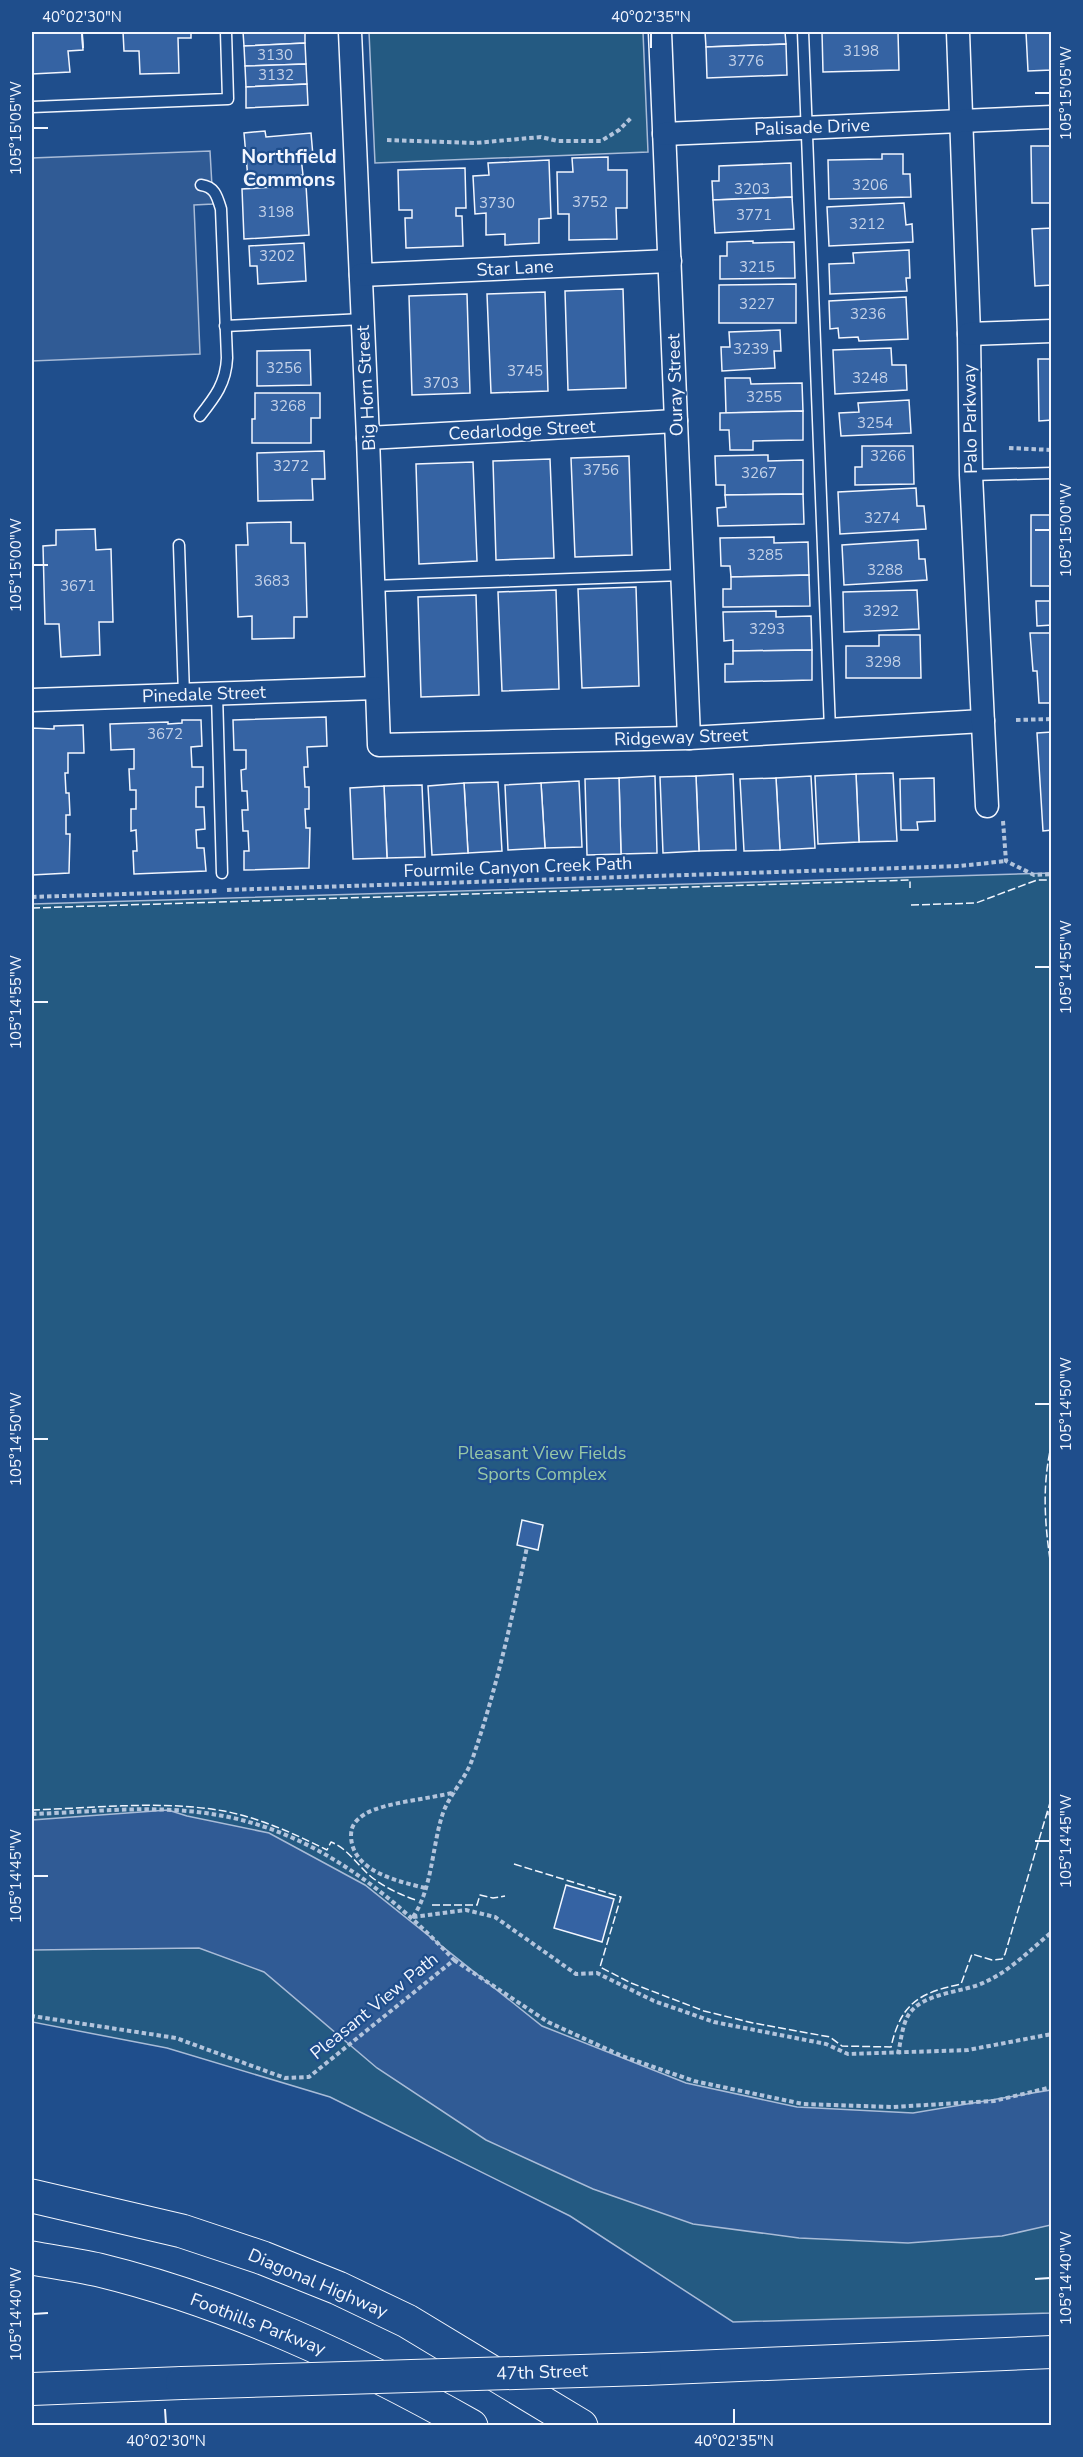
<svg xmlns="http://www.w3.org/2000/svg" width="1083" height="2457" viewBox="0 0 1083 2457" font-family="'Nunito Sans',sans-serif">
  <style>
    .green { fill: #245a82; stroke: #a8bbd7; stroke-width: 1.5 }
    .parking { fill: #305b95; stroke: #a8bbd7; stroke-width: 1.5 }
    .building { fill: #3563a3; stroke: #f2f6ff; stroke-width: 1.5 }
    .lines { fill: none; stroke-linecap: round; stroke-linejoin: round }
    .lane-casing { stroke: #f2f6ff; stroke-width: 13 }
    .street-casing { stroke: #f2f6ff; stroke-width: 25 }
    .secondary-casing { stroke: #f2f6ff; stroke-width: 34 }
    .highway-casing { stroke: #f2f6ff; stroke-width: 35 }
    .path { stroke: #b3c4dc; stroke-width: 4; stroke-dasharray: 4.5 3; stroke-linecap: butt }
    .lane { stroke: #1f4e8c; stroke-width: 10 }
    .street { stroke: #1f4e8c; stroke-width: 22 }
    .secondary { stroke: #1f4e8c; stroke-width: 32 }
    .highway { stroke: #1f4e8c; stroke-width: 33 }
    .secondary-bridge-casing { stroke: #f2f6ff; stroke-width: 34; stroke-linecap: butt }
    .secondary-bridge { stroke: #1f4e8c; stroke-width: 32 }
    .fence { stroke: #f2f6ff; stroke-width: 1.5; stroke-dasharray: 8 3; stroke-linecap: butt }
    .ticks { fill: none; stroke: #f2f6ff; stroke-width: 2 }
    .labels { text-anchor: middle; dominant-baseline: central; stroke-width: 4.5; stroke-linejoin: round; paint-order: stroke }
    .number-label { font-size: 15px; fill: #c3d1e8 }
    .street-label { font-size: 18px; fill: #f2f6ff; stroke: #1f4e8c }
    .park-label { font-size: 18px; fill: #97c8a6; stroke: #1f4e8c }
    .neighbourhood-label { font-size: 20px; font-weight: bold; fill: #f2f6ff; stroke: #1f4e8c }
    .neatline { fill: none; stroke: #f2f6ff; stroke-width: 2 }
    .ticks-label { font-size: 15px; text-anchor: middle; fill: #f2f6ff }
  </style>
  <rect width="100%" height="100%" fill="#1f4e8c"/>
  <!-- green -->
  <g class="green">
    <path d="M369,32H643L648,152L375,163Z"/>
    <path d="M1051,873V2313L733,2322L570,2216L330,2097L167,2048L32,2022V904Z"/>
  </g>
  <!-- parking -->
  <g class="parking">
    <path d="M210,151L213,204L194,205L200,354L32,361V158Z"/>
    <path d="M168,1810L187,1816L269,1833L365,1885L542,2026L686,2083L797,2107L913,2113L1051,2090V2225L1002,2236L908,2243L799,2238L693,2224L593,2189L486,2140L377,2068L264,1972L199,1948L32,1950V1820Z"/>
  </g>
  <!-- building -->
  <g class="building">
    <path d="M32,32H82L83,50L68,51L70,72L32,74Z"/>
    <path d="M123,32H191V38H178L179,73L140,74L139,51H124Z"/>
    <path d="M243,32H305V43L244,46Z"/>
    <path d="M705,32H785L786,44L706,47Z"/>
    <path d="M822,32H898L899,70L823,72Z"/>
    <path d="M1026,32H1052V70L1028,71Z"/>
    <path d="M305,43L306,64L245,66L244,46Z"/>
    <path d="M786,44L787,75L707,78L706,47Z"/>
    <path d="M306,64L307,84L246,87L245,66Z"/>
    <path d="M307,84L308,105L246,108V87Z"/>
    <path d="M265,131L266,137L311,133L313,156L301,157L303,175L248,179L244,133Z"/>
    <path d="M1031,146H1052V203H1032Z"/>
    <path d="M882,154H903V174H910L911,197L829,199L828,160L882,159Z"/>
    <path d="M608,157V170H627V208H616L617,239L569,240V214H558L557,172H573L572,158Z"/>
    <path d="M549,160L551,218L539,219V243L505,245V234L486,235V213L475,214L473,176L489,175L488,163Z"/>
    <path d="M791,163L792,197L713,200L712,181H719V166Z"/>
    <path d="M465,168L466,208H456V216H462L463,246L406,248L405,218H412V210H399L398,170Z"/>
    <path d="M306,185L309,235L244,239L242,189Z"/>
    <path d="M792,197L794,229L715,233L713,200Z"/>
    <path d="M904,203L906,225L912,224L913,242L829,246L827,207Z"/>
    <path d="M1052,228V285L1035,286L1032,229Z"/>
    <path d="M753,241V243L794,242L795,278L720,279V256H727V242Z"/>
    <path d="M304,243L306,281L258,284L257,266H250L249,246Z"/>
    <path d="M909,250L910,278H906L907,291L830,294L829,264L854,263L853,253Z"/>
    <path d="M796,284V323H719V285Z"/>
    <path d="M623,289L626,388L568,390L565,291Z"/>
    <path d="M545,292L548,391L491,393L487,294Z"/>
    <path d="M467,294L470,393L412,395L409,296Z"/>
    <path d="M906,297L908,339L859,341L858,337L839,338L838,328L830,329L829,301Z"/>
    <path d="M780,330L781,351H774L775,368L722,371L721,347H730L729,332Z"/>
    <path d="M891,348L892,365H906L907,390L835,394L833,350Z"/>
    <path d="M310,350L311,385L257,386V351Z"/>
    <path d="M1038,359H1052V420L1039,421Z"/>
    <path d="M725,378H750L751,384L802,383L803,411L726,413Z"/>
    <path d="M255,393H320V418H311V443H252V419H255Z"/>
    <path d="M909,400L911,433L841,436L839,413L859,412L858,403Z"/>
    <path d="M803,411V440L753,441V450H730L729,430H720V413Z"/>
    <path d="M862,446H913L914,484L855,485V467H862Z"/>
    <path d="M324,451L325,479H312L313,500L258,501L257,453Z"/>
    <path d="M768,455V461L803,460V494L725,495V485H716L715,456Z"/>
    <path d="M629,456L632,555L575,557L571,458Z"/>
    <path d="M550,459L554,558L496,560L493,461Z"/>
    <path d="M473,462L477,561L419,564L416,464Z"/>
    <path d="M916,488L917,506H924L926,529L840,534L838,492Z"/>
    <path d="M803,494L804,524L718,526L717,508L726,507L725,495Z"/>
    <rect x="1031" y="515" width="21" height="71"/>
    <path d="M291,522V543H305L307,617H294V638L252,639V616L238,617L236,545H248L247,523Z"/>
    <path d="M95,529L96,550L111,549L113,622H99L100,655L61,657L59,624H45L43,546L56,545V530Z"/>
    <path d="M774,537V543L808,542L809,575L731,577L730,566H721L720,538Z"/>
    <path d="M918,540L919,559H925L927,580L844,585L842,545Z"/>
    <path d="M809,575L810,606L723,607V589H731V577Z"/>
    <path d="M636,587L639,686L582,688L578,589Z"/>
    <path d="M556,590L559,689L502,691L498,592Z"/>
    <path d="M917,590L919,629L844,632L843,592Z"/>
    <path d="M476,595L479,695L421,697L418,597Z"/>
    <path d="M1036,601H1052V625L1037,626Z"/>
    <path d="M776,611V617L811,616L812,650L733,651V640L724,641L723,612Z"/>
    <path d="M1030,633H1052V703H1039L1037,671H1033Z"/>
    <path d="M879,635H920L921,678H846V646H879Z"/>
    <path d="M812,650V680L725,682V664H733V651Z"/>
    <path d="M326,717L327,746L307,747L308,767H304L305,787H309V809H305L306,828H310L309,868L244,870V851H249L248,831H243L242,810H248L247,791H242L241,770L246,769V750H234L233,720Z"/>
    <path d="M182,720H201L202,746L191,747L192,767H203V787H196V807H204L205,829L196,830L197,848H204L206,871L134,874L133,851H137L136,830L131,831V809H136V790H130L129,769H134V749L111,750L110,724L168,722V724L182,723Z"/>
    <path d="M83,725L84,753H68V773H65L66,793H69L70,815H66V834H70L69,873L32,875V728L54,729V726Z"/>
    <path d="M1052,732V830L1043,831L1037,733Z"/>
    <path d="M893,773L897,841L859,842L856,774Z"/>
    <path d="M733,774L736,850L699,851L696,776Z"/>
    <path d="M856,774L859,842L818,844L815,776Z"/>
    <path d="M655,776L657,853L621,854L619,778Z"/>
    <path d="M696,776L699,851L663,853L660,777Z"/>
    <path d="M811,776L815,848L780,850L776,778Z"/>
    <path d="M619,778L621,854L587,855L585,779Z"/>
    <path d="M776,778L780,850L744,851L740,779Z"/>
    <path d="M934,778L935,821L917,822L918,830H901L900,779Z"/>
    <path d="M579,781L582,847L545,848L541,783Z"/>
    <path d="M498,782L502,851L468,853L464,783Z"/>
    <path d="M464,783L468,853L432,855L428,786Z"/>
    <path d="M541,783L545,848L508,850L505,785Z"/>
    <path d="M422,785L425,857L387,858L384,786Z"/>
    <path d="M384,786L387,858L353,859L350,788Z"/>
    <path d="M522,1520L543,1525L538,1550L517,1545Z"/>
    <path d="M566,1885L614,1899L602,1942L554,1928Z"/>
  </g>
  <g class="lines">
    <defs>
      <g id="lane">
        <path d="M803,32L830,730"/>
        <path d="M32,107L228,99L226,32"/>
        <path d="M225,326L363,319"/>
        <path d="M200,416C215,397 226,383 227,358L221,209C217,196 215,187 201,185"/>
        <path d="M971,475L1052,473"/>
        <path d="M179,545L184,695"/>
        <path d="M373,586L682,575"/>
        <path d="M217,694L222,873"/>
      </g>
      <g id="street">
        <path d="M350,32L368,438L379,745L689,738L983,721"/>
        <path d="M660,32L689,738"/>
        <path d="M958,32L969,334L971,475L987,806"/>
        <path d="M664,134L1052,117"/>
        <path d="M361,275L670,261"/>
        <path d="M969,334L1052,331"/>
        <path d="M368,438L676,421"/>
        <path d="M32,700L376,688"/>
      </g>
      <g id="secondary">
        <path d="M645,2369L1052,2352"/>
        <path d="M32,2389L182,2383"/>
      </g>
      <g id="highway">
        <path d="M32,2196L182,2231L263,2258L338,2288L407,2321L581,2426"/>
        <path d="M32,2258C54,2262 77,2265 99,2270C230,2302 354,2360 471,2426"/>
      </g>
    </defs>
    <!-- lane casing -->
    <use href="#lane" class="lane-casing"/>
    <!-- street casing -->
    <use href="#street" class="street-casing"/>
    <!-- secondary casing -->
    <use href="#secondary" class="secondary-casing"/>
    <!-- highway casing -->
    <use href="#highway" class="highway-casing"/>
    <!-- path -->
    <g class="path">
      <path d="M387,140L475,143L541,137L558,141H601L619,130L632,117"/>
      <path d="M1009,448L1052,450"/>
      <path d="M1016,720L1052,719"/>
      <path d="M1003,821L1006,861L1034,875L1052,874"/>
      <path d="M227,890L960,866L1006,861"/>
      <path d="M32,897L217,891"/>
      <path d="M1047,1813L1052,1814"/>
      <path d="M32,1814C92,1812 157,1804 218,1815C312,1831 390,1892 454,1960L309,2077L285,2078L176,2038L32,2016"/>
      <path d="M425,1888C398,1881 352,1872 351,1836C351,1825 356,1820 365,1814C385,1802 431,1799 455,1792"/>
      <path d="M413,1917L466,1910L495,1917L576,1974L597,1973L654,2001L714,2022L826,2044L848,2054L968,2050L1052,2034"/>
      <path d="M413,1917C432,1889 432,1848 442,1816C448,1796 465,1780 472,1760C496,1691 512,1619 527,1547"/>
      <path d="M454,1960L548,2022L622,2056L694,2081L803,2104L892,2107L994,2101L1052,2087"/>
      <path d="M898,2054C901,2041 902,2025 909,2014C924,1992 963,1993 985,1982C1010,1971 1031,1949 1052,1932"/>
    </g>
    <!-- lane -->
    <use href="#lane" class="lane"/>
    <!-- street -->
    <use href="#street" class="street"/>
    <!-- secondary -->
    <use href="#secondary" class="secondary"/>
    <!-- highway -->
    <use href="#highway" class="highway"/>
    <defs>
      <path id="secondary-bridge" d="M182,2383L645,2369"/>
    </defs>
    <!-- secondary-bridge casing -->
    <use href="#secondary-bridge" class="secondary-bridge-casing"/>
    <!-- secondary-bridge -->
    <use href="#secondary-bridge" class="secondary-bridge"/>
    <!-- fence -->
    <g class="fence">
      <path d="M911,905L976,903L1037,880H1052"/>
      <path d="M32,908L910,880V888"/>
      <path d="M1052,1442C1041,1487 1045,1528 1052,1573"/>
      <path d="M32,1810C95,1808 161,1800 224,1811C260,1818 295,1834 327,1850L331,1842C349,1849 358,1867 374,1879C386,1888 401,1895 416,1900"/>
      <path d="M514,1864L621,1897L600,1967L631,1983L704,2011L753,2023L830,2037L842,2046L891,2047C901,2003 919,1993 961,1984L972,1954L992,1960L1002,1959L1005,1954L1052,1796"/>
      <path d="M432,1905H477L480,1895L493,1898L505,1896"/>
    </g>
  </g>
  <!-- ticks -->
  <path class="ticks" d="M82,33L83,48M651,33V48M1035,93H1050M33,128H48M1035,530H1050M33,565H48M1035,967H1050M33,1002H48M1035,1404H1050M33,1439H48M1035,1841H1050M33,1876H48M1035,2279L1050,2278M33,2314L48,2313M165,2409L166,2424M734,2409V2424"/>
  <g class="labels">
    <!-- number labels -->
    <g class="number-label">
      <text x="861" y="51">3198</text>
      <text x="275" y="55">3130</text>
      <text x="746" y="61">3776</text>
      <text x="276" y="75">3132</text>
      <text x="870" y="185">3206</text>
      <text x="752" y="189">3203</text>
      <text x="590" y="202">3752</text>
      <text x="497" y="203">3730</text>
      <text x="276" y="212">3198</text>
      <text x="754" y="215">3771</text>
      <text x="867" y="224">3212</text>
      <text x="277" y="256">3202</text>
      <text x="757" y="267">3215</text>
      <text x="757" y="304">3227</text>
      <text x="868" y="314">3236</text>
      <text x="751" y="349">3239</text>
      <text x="284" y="368">3256</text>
      <text x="525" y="371">3745</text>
      <text x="870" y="378">3248</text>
      <text x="441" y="383">3703</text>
      <text x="764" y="397">3255</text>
      <text x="288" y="406">3268</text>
      <text x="875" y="423">3254</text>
      <text x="888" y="456">3266</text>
      <text x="291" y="466">3272</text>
      <text x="601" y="470">3756</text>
      <text x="759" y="473">3267</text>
      <text x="882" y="518">3274</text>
      <text x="765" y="555">3285</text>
      <text x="885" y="570">3288</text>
      <text x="272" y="581">3683</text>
      <text x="78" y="586">3671</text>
      <text x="881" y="611">3292</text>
      <text x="767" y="629">3293</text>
      <text x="883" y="662">3298</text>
      <text x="165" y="734">3672</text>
    </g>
    <!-- street labels -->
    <g class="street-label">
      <text transform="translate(812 127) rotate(-2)">Palisade Drive</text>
      <text transform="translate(515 268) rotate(-3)">Star Lane</text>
      <text transform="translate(675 385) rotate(-92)">Ouray Street</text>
      <text transform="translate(366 388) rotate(-93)">Big Horn Street</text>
      <text transform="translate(970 419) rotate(-91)">Palo Parkway</text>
      <text transform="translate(522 430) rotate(-3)">Cedarlodge Street</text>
      <text transform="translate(204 694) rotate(-2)">Pinedale Street</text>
      <text transform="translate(681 737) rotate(-2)">Ridgeway Street</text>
      <text transform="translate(518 867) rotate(-2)">Fourmile Canyon Creek Path</text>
      <text transform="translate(374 2006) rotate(-39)">Pleasant View Path</text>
      <text transform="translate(318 2283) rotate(23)">Diagonal Highway</text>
      <text transform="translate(258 2324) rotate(21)">Foothills Parkway</text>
      <text transform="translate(542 2372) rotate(-2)">47th Street</text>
    </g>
    <!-- park labels -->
    <g class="park-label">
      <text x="542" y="1453">Pleasant View Fields<tspan x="542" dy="21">Sports Complex</tspan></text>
    </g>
    <!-- neighbourhood labels -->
    <g class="neighbourhood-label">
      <text x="289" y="156">Northfield<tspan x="289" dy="23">Commons</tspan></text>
    </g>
  </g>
  <!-- border -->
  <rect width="1083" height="2457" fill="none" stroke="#1f4e8c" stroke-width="66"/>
  <rect x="33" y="33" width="1017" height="2391" class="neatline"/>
  <g class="ticks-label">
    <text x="82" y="22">40°02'30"N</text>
    <text x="651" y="22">40°02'35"N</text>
    <text transform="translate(1066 93) rotate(-90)" y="5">105°15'05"W</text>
    <text transform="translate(16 128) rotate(-90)" y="5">105°15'05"W</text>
    <text transform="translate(1066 530) rotate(-90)" y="5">105°15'00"W</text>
    <text transform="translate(16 565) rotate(-90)" y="5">105°15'00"W</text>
    <text transform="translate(1066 967) rotate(-90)" y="5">105°14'55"W</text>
    <text transform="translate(16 1002) rotate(-90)" y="5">105°14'55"W</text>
    <text transform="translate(1066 1404) rotate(-90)" y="5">105°14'50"W</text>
    <text transform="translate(16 1439) rotate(-90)" y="5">105°14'50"W</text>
    <text transform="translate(1066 1841) rotate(-90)" y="5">105°14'45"W</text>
    <text transform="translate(16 1876) rotate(-90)" y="5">105°14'45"W</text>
    <text transform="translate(1066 2278) rotate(-90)" y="5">105°14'40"W</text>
    <text transform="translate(16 2314) rotate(-90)" y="5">105°14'40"W</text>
    <text x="166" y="2446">40°02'30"N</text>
    <text x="734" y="2446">40°02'35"N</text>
  </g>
</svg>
